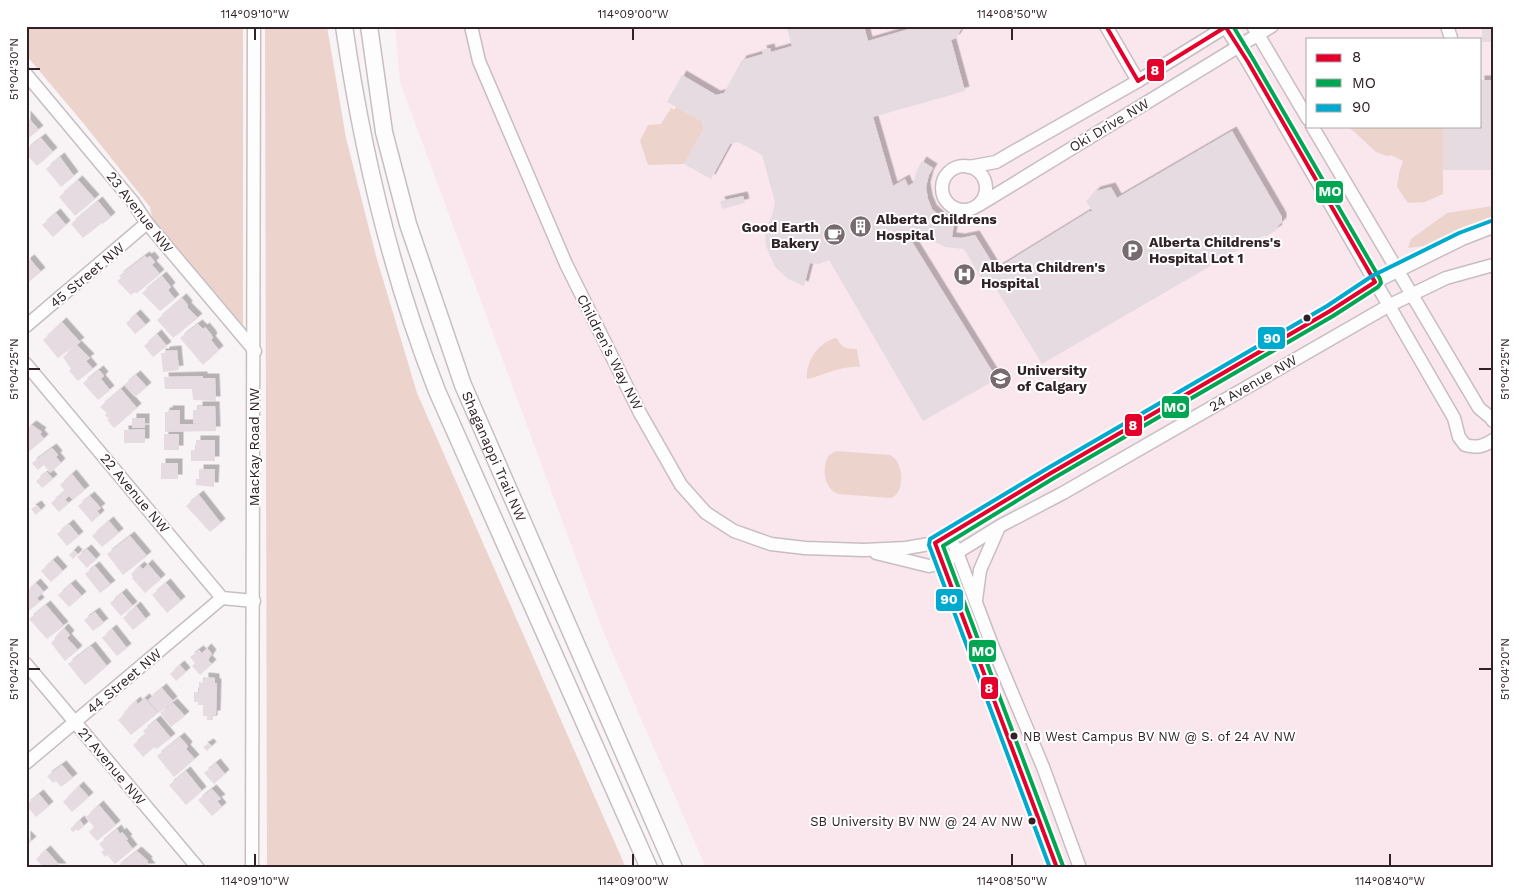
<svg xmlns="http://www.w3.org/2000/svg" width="1519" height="894" viewBox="0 0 1519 894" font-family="'Work Sans',sans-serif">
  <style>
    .built { fill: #fae7ed; fill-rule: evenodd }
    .green { fill: #ecd4cd }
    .building { fill: #e5dbe1; filter: url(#shadow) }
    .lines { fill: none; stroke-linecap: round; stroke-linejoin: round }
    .minor-casing { stroke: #c8bec2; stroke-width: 15 }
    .major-casing { stroke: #c8bec2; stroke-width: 19 }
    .minor { stroke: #fefdfe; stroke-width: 12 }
    .major { stroke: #fefdfe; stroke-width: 16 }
    .bus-1-casing { stroke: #fff; stroke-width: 8 }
    .bus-2-casing { stroke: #fff; stroke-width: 8 }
    .bus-3-casing { stroke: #fff; stroke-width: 8 }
    .bus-1 { stroke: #e4002b; stroke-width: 4 }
    .bus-2 { stroke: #00a651; stroke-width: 4 }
    .bus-3 { stroke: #00a9ce; stroke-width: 4 }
    .ticks { fill: none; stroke: #312227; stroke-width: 2 }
    .bus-dot { fill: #312227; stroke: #fff; stroke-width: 2 }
    .labels { text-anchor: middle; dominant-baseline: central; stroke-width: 4; stroke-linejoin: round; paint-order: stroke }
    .bus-label { font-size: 13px; fill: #312227; stroke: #fff; text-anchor: start }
    .street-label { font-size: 14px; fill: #312227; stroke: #fff }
    .poi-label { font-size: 14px; font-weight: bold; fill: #312227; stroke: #fff; text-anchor: start }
    .line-badge { stroke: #fff; stroke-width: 2 }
    .badge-label { font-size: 14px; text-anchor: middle; font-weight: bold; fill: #fff }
    .neatline { fill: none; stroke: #312227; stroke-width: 2 }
    .ticks-label { font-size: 12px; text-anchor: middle; fill: #312227 }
  </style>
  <defs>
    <filter id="shadow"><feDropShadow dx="4.5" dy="-4.5" stdDeviation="0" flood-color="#0004"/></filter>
  </defs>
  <rect width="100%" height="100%" fill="#f8f3f5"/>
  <!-- built -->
  <path class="built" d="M395,26H1493V868H706L603,631L400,82ZM1308,39H1480V126H1308Z"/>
  <!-- green -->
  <g class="green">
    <path d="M26,26H243V325L152,218L150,207L84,124L26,55Z"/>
    <path d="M265,26H327L346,138L376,256L417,393L626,868H267Z"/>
    <path d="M676,107L702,121L704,129L684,164L648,165L640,141L648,125L661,124L671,108L674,110Z"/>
    <path d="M1348,126H1443V194L1425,202L1408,203L1397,187L1399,173L1403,161L1391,155L1387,156L1376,152Z"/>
    <path d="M1493,206V218L1425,246L1408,248L1411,239L1447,213Z"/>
    <path d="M837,338C841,348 847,349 857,349L860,367C841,365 826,375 807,379C805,362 820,340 837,338Z"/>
    <path d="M836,451L890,455C904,461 906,495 890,498L838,494C824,489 821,467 829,455Z"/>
  </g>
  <!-- building -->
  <g class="building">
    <path d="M786,26H864L868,41L919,26H963L956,38L951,40L965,91L873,117L893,186L905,179L908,186L913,183L917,170L922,161L933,168L929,175L926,187L928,199L932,209L944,220L954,224L952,237L961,238L975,235L996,269L1090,211L1093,212L1086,201L1096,191L1111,187L1117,198L1232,131L1282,217V222L1277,227L1278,229L1267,236L1266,237L1265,235L1255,240L1042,364L995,287L988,290L964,249L945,247L925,237H916L911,240L997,379L923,421L829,260L819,264L810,263L804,286L788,279L775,267L766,246L765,231L772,215L775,202L762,155L738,142L730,144L711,179L684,164L704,129L702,121L667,102L682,75L716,95L724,93L742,60L763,54L762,50L770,48L771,52L792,46Z"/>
    <rect x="1482" y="26" width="11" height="16"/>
    <path d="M1480,80H1493V170H1443V126H1480Z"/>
    <path d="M26,115L39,130L26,140Z"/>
    <path d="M41,138L53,152L37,166L26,154V150Z"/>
    <path d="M60,157L74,176L61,187L46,169Z"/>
    <path d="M78,180L95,199L75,216L59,197Z"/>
    <path d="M743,196L745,203L722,209L720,201Z"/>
    <path d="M98,201L111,217L103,224L102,223L83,238L71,224Z"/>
    <path d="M56,213L66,225L53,237L42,225Z"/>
    <path d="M145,256L147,258L150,256L155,262L152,265L160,274L136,294L135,292L131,295L117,281L121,278L119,276Z"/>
    <path d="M30,259L41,272L26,284V262Z"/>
    <path d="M162,276L171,287L168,290L175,299L160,311L142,293Z"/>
    <path d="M182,298L188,305L187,307L198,318L173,338L157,320Z"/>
    <path d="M136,314L146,325L135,334L126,323Z"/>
    <path d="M62,322L80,342L58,358L43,340Z"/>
    <path d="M198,324L203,329L205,327L211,334L213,338L211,340L219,350L203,365L180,338Z"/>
    <path d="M157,334L167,346L153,357L144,346Z"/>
    <path d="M77,345L90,358L86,361L93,369L78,381L69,371L71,369L63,357Z"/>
    <path d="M177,350L179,370L163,372L161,353H165V351Z"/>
    <path d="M99,370L104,376L101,379L110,390L98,400L83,383Z"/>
    <path d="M136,375L147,387L135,397L124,385Z"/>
    <path d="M203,376V378H215L216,401L193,400L192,389H165L164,377Z"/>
    <path d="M121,389L137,408L114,428L107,420L109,419L105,415L107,413L100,407Z"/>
    <path d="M198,406H215L216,431L165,432V412H168V410H180V424H198L193,423V410H198Z"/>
    <rect x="132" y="418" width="13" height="10"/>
    <path d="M32,425L42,432L40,434L44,439L26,454V430Z"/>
    <path d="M145,429V443H124V430Z"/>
    <rect x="164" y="434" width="15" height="16"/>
    <path d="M196,440H215V461H191V450H196Z"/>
    <path d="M52,448L58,455L56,457L61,463L50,473L44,465L38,470L32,463Z"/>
    <rect x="161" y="463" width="17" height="16"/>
    <path d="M199,469H215L214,487L196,485V479H199Z"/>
    <path d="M47,472L53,479L42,488L36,481Z"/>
    <path d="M72,474L85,490L73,500L69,496L65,500L69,503L59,512L51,503L65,491L60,485Z"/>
    <path d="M199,495L221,523L210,532L186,506Z"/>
    <path d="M90,496L101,508L97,511L100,515L92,522L78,506Z"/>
    <path d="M37,505L41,510L36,515L31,509Z"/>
    <path d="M109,521L119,533L102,547L92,536Z"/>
    <path d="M69,524L79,536L67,546L57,534Z"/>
    <path d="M130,536L147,556L123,575L107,554Z"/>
    <path d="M87,549L96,559L87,568L77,557Z"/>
    <path d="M74,550L78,554L73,559L69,555Z"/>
    <path d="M53,560L63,571L51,582L41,571Z"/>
    <path d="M148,564L161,579L145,593L132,578L133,577L131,574L140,566L143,569Z"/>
    <path d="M95,566L111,585L100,593L85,574Z"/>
    <path d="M36,583L44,592L37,598L40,602L26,613V592Z"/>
    <path d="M166,583L181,601L167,613L152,595Z"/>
    <path d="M71,584L82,596L69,607L58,595Z"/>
    <path d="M122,593L133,606L121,616L110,603Z"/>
    <path d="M46,605L64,626L47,639L29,619Z"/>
    <path d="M136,606L146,619L133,630L123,618Z"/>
    <path d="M95,612L104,623L93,631L84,620Z"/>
    <path d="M64,628L70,635L67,638L78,650L65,661L51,643L55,639L54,638Z"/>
    <path d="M112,629L127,648L117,656L102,638Z"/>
    <path d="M91,646L107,666L85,685L68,664Z"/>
    <path d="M207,648L212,654L208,660L212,664L200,675L192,666L195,663L190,657L199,650L202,653Z"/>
    <path d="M180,665L186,672L176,681L170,674Z"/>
    <path d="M204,677L215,678V683H217L216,715H213V720H207V716H203V705H198V702H194V692H199V682L204,683Z"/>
    <path d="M162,688L173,701L159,713L148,700Z"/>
    <path d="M145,698L158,713L131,735L118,720L125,714L124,712L136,701L138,704Z"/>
    <path d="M173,703L185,716L171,727L160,713Z"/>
    <path d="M156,720L171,738L158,748L156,749L154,747L143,757L133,745L146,734L143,731Z"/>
    <path d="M180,737L188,746L186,749L195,759L174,777L157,756Z"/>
    <path d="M209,743L212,746L207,751L203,747Z"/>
    <path d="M216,763L225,774L214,784L204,773Z"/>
    <path d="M62,765L73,778L61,787L56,781L53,783L47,776Z"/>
    <path d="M186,771L202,791L186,805L169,785Z"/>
    <path d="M79,786L89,797L72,812L63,802Z"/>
    <path d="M212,789L221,799L217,801L222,807L212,816L198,800Z"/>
    <path d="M39,794L49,806L36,817L26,805Z"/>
    <path d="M99,805L116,825L97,841L89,832L94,827L86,817Z"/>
    <path d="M80,820L84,826L78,831L77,829L73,832L70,829Z"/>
    <path d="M117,829L120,834L122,832L128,839L126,840L133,849L115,864L107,855L105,857L101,852L104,850L99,844Z"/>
    <path d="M26,835L32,841L26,846Z"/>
    <path d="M46,850L62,868H44L36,859Z"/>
    <path d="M137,851L148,861L147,863L151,868H116Z"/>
  </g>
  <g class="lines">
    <defs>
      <g id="minor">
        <path d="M471,26L479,61L566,264L640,413L681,485L706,513L734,531L771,544L805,548L864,550L906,548L935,543L1051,473L1330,311L1375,282L1462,239L1493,227"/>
        <path d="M1106,26L1138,81"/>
        <path d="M1225,26L1248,62L1454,418L1459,437L1465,445C1476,448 1483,447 1493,440"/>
        <path d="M1253,26L1308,119"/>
        <path d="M1447,26L1451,38"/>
        <path d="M26,74L133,202L147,223L255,351"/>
        <path d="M1312,126L1479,408L1491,418L1493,421"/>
        <circle cx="964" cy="188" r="22"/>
        <path d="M969,167L996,162L1013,152L1138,81L1227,26"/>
        <path d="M979,205L1272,26"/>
        <path d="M26,326L147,223"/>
        <path d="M26,364L222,598L254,601"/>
        <path d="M935,543L1057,868"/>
        <path d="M955,547L992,645L1043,767L1080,868"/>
        <path d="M876,553L929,566L943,563L958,552L1000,526L1063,493L1388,306L1446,278L1493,265"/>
        <path d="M976,600L980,570L999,527"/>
        <path d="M26,664L198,868"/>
        <path d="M26,763L222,598"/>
        <path d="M252,868L254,26"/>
      </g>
      <g id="major">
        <path d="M344,26C362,150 391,274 437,391L649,868"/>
        <path id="s1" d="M369,26L384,132L408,224L463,385L674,868"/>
      </g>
    </defs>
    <!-- minor casing -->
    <use href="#minor" class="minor-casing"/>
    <!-- major casing -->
    <use href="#major" class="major-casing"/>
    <!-- minor -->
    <use href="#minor" class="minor"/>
    <!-- major -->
    <use href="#major" class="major"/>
    <defs>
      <g id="bus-1">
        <path d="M1106,26L1138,81L1227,26"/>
        <path d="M1057,868L935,543L1051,473L1330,311L1375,282L1248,62L1225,26"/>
      </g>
      <path id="bus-2" d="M1063,866L943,546L1054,478L1333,316L1378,287L1381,283L1380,279L1253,59L1233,26"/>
      <path id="bus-3" d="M1050,868L929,545L930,539L1048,468L1327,306L1372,276L1459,233L1491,221"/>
    </defs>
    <!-- bus-1 casing -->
    <use href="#bus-1" class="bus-1-casing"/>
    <!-- bus-2 casing -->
    <use href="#bus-2" class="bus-2-casing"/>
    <!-- bus-3 casing -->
    <use href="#bus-3" class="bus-3-casing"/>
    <!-- bus-1 -->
    <use href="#bus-1" class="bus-1"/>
    <!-- bus-2 -->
    <use href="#bus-2" class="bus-2"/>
    <!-- bus-3 -->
    <use href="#bus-3" class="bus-3"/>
  </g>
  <!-- ticks -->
  <path class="ticks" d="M255,28V40M633,28V40M1012,28V40M28,69H40M28,369H40M1479,369H1492M28,669H40M1479,669H1492M255,854V866M633,854V866M1012,854V866M1390,854V866"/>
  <!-- icons -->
  <defs>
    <symbol id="building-disc" viewBox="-11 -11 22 22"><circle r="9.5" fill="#776b6f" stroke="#fff"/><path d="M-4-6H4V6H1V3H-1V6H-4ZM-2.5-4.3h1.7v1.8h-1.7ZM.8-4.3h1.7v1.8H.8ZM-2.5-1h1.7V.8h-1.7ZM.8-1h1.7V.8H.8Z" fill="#fff"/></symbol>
    <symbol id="cafe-disc" viewBox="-11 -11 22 22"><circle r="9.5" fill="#776b6f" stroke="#fff"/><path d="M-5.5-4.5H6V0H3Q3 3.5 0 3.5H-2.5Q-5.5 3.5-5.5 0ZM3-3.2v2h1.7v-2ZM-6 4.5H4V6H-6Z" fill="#fff"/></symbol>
    <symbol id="parking-disc" viewBox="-11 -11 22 22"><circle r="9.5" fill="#776b6f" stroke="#fff"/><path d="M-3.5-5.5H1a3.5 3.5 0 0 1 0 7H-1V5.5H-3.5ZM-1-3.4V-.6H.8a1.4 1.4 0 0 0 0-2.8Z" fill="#fff"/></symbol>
    <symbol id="hospital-disc" viewBox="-11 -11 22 22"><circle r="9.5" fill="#776b6f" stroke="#fff"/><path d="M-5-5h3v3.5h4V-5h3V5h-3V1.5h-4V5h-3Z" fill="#fff"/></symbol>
    <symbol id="university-disc" viewBox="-11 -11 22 22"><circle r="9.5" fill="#776b6f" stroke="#fff"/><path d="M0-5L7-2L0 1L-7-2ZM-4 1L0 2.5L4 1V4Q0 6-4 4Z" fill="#fff"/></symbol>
  </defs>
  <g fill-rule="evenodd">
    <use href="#building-disc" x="848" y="214" width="25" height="25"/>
    <use href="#cafe-disc" x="822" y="222" width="25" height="25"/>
    <use href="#parking-disc" x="1120" y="238" width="25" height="25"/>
    <use href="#hospital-disc" x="952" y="262" width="25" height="25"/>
    <use href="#university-disc" x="988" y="366" width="25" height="25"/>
  </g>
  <!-- markers -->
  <g class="bus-dot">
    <circle cx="1307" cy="318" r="4.5"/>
    <circle cx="1014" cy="736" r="4.5"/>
    <circle cx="1032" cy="821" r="4.5"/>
  </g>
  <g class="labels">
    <!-- bus labels -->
    <g class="bus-label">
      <text x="1023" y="736">NB West Campus BV NW @ S. of 24 AV NW</text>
      <text x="1023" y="821" text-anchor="end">SB University BV NW @ 24 AV NW</text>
    </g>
    <!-- street labels -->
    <g class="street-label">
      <text transform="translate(1109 125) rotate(-31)">Oki Drive NW</text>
      <text transform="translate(140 212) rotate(52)">23 Avenue NW</text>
      <text transform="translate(87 275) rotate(-40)">45 Street NW</text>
      <text transform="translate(610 352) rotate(63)">Children's Way NW</text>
      <text transform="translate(1253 383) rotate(-30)">24 Avenue NW</text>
      <text transform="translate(254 447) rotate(-90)">MacKay Road NW</text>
      <text stroke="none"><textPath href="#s1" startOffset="450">Shaganappi Trail NW</textPath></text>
      <text transform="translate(135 493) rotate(50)">22 Avenue NW</text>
      <text transform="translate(124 681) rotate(-40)">44 Street NW</text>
      <text transform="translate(112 766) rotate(50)">21 Avenue NW</text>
    </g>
    <!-- poi labels -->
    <g class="poi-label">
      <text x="876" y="219">Alberta Childrens<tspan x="876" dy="16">Hospital</tspan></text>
      <text x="819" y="227" text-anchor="end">Good Earth<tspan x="819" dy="16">Bakery</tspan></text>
      <text x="1149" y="242">Alberta Childrens's<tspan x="1149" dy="16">Hospital Lot 1</tspan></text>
      <text x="981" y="267">Alberta Children's<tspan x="981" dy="16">Hospital</tspan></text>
      <text x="1017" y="370">University<tspan x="1017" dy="16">of Calgary</tspan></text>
    </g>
  </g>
  <g class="line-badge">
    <rect x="1146" y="58" width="19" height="24" rx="5" fill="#e4002b"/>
    <rect x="1315" y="180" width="29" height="24" rx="5" fill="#00a651"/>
    <rect x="1257" y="326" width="29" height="24" rx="5" fill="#00a9ce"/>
    <rect x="1161" y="395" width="29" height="24" rx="5" fill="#00a651"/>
    <rect x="1124" y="413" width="19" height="24" rx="5" fill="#e4002b"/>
    <rect x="935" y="588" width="29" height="24" rx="5" fill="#00a9ce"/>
    <rect x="968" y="639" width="29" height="24" rx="5" fill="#00a651"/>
    <rect x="980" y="676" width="19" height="24" rx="5" fill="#e4002b"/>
  </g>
  <g class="badge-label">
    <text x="1155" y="75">8</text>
    <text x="1330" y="196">MO</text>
    <text x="1272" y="343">90</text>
    <text x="1175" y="412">MO</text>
    <text x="1133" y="430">8</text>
    <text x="949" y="604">90</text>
    <text x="983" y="656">MO</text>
    <text x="989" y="693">8</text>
  </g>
  <!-- border -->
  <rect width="1519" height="894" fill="none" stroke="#ffffff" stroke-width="55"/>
  <!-- legend -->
  <rect x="1306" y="38" width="175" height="90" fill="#ffffff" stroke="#ada7a9"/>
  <rect x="1316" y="54" width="25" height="8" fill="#e4002b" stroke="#ada7a9"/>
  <text x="1352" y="62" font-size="15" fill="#312227">8</text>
  <rect x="1316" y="79" width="25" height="8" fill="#00a651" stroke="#ada7a9"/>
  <text x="1352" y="88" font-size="15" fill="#312227">MO</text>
  <rect x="1316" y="104" width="25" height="8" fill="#00a9ce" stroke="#ada7a9"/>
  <text x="1352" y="112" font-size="15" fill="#312227">90</text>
  <rect x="28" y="28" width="1464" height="838" class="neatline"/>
  <g class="ticks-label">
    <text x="255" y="18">114°09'10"W</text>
    <text x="633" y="18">114°09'00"W</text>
    <text x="1012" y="18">114°08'50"W</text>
    <text transform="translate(14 69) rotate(-90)" y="4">51°04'30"N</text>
    <text transform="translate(14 369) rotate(-90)" y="4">51°04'25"N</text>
    <text transform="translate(1505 369) rotate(-90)" y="4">51°04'25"N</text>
    <text transform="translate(14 669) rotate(-90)" y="4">51°04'20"N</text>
    <text transform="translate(1505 669) rotate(-90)" y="4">51°04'20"N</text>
    <text x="255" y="885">114°09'10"W</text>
    <text x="633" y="885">114°09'00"W</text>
    <text x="1012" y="885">114°08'50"W</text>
    <text x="1390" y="885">114°08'40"W</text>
  </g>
</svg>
